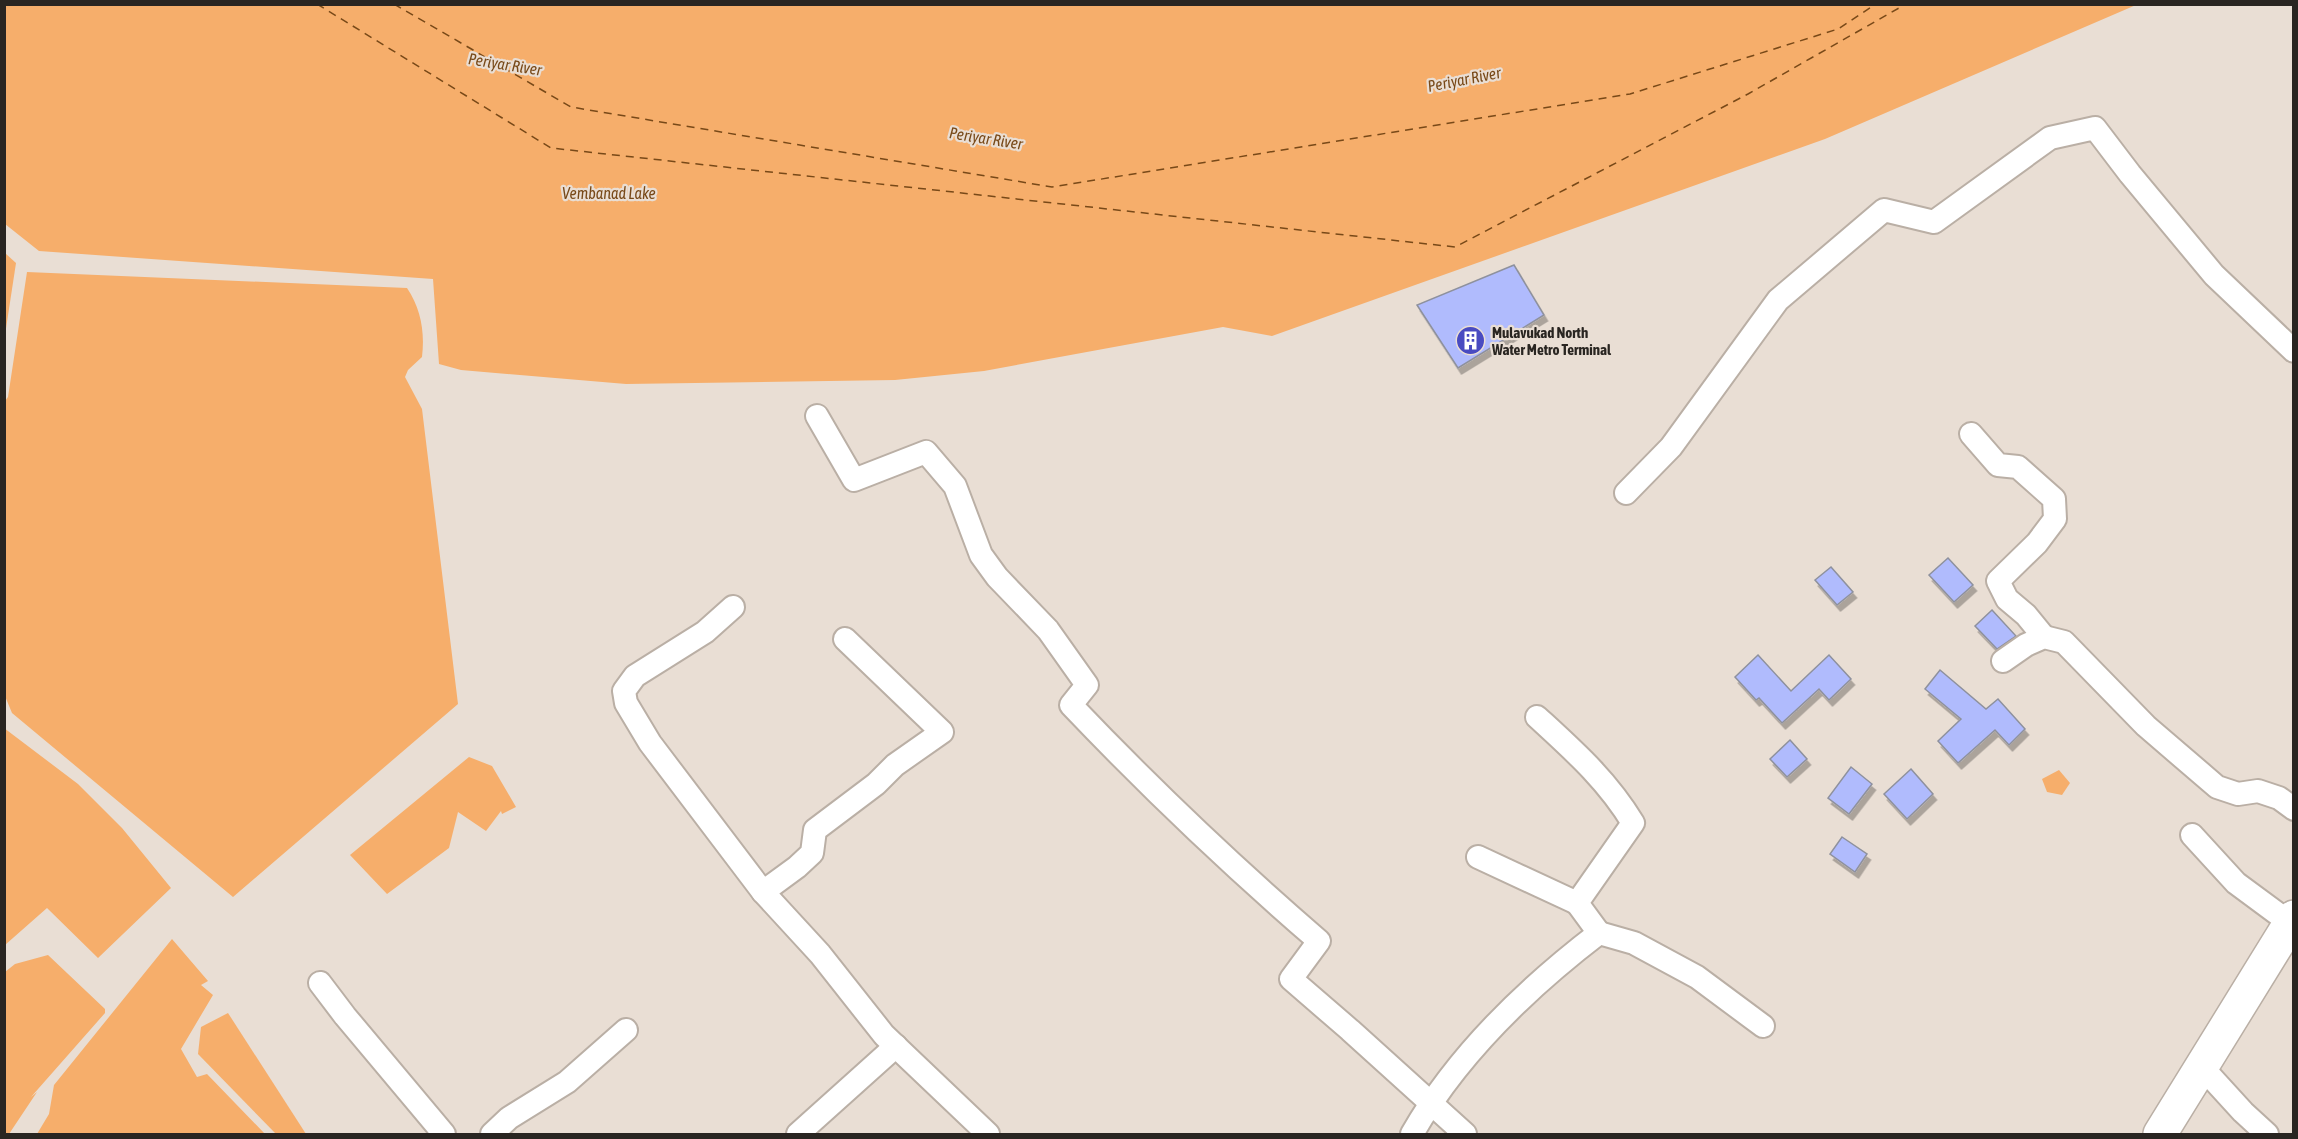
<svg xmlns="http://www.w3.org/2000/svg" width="2298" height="1139" viewBox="0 0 2298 1139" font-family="'Asap Condensed',sans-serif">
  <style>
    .water { fill: #f6ae6b }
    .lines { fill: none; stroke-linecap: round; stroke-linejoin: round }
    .ferry { stroke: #784918; stroke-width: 1.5; stroke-dasharray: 8 6; stroke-linecap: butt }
    .building { fill: #b0bbfd; stroke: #8e919d; stroke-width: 1.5; filter: url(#shadow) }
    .street-casing { stroke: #baafa5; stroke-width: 26 }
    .secondary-casing { stroke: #baafa5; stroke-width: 36 }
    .street { stroke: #fff; stroke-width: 22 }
    .secondary { stroke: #fff; stroke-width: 33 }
    .labels { text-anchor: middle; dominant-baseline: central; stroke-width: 4.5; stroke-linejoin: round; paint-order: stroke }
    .poi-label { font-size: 15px; font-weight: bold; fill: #292521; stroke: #e9ded4; text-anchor: start }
    .water-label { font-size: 16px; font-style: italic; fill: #784918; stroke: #e9ded4 }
  </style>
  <defs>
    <filter id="shadow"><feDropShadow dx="3.5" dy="6" stdDeviation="0" flood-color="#0004"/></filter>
  </defs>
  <rect width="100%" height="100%" fill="#e9ded4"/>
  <!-- water -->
  <g class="water">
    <path d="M4,5L5,4L2136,5L1825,139L1272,336L1223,327L984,371L895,380L626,384L461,370L439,364L433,279L39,251L5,224Z"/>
    <path d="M5,253L16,263L5,335Z"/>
    <path d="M27,272L407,288C421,309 425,332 422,357L408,370L405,377L422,409L458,704L233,897L12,713L5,696V401L8,397Z"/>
    <path d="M4,728L78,784L122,828L171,888L98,958L47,908L5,945Z"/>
    <path d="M469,757L492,766L516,807L502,814L501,811L486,831L458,812L449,848L387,894L350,855Z"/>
    <path d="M2059,770L2070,783L2062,795L2047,792L2042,779Z"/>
    <path d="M172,939L208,981L201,985L213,995L181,1049L197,1077L207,1074L265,1134H37L49,1114L54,1085Z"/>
    <path d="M48,955L105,1009V1013L31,1097L37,1092L9,1134H5V972L15,964Z"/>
    <path d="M228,1013L306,1134H276L198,1054L201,1027Z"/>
  </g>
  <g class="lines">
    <!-- ferry -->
    <g class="ferry">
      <path d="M317,4L551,148L1455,247L1748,94L1906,4"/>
      <path d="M394,4L571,107L1052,187L1630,94L1838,29L1876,4"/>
    </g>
  </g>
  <!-- building -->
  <g class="building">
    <path d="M1514,265L1544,315L1458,368L1417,305Z"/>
    <path d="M1948,558L1973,585L1954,602L1929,575Z"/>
    <path d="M1831,567L1853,592L1837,605L1815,580Z"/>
    <path d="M1992,610L2016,636L1997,649L1975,626Z"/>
    <path d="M1758,655L1791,691L1829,655L1851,679L1829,700L1819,689L1782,723L1759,698L1756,700L1735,677Z"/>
    <path d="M1940,670L1986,709L1998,699L2025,729L2009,745L1995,730L1958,763L1938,741L1961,719L1925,689Z"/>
    <path d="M1790,740L1807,759L1787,777L1770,759Z"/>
    <path d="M1851,767L1872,784L1849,814L1828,798Z"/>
    <path d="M1911,769L1933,794L1907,819L1884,794Z"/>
    <path d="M1842,837L1867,854L1855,872L1830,854Z"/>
  </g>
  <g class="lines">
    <defs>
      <g id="street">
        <path d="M817,416L854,480L926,452L955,486L981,555L997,577L1048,630L1087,685L1071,705C1150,788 1232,866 1319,941L1291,979L1350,1030L1465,1134"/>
        <path d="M1971,434L1998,465L2018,467L2054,499L2055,519L2037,543L1998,581L2007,599L2026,615L2044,637"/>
        <path d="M1626,493L1671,447L1778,300L1884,210L1934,222L2050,138L2095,128L2130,174L2214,275L2294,351"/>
        <path d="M733,607L705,632L635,676L624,691L626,703L650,743L763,892L820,954L884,1035L988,1134"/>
        <path d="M2003,661L2026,645L2044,637L2064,642L2146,726L2217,787L2238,794L2258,791L2279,798L2294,809"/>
        <path d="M2192,835L2236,883L2290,923"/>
        <path d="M1478,857L1577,903"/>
        <path d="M763,892L797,867L812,853L815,830L876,784L895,765L942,732L845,639"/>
        <path d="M1599,933L1634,943L1697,977L1763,1026"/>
        <path d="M320,983L345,1016L444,1134"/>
        <path d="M2201,1066L2243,1112L2267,1134"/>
        <path d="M492,1134L509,1118L567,1082L626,1030"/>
        <path d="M798,1134L896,1046"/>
        <path d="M1412,1134C1457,1055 1527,988 1599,933L1577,903L1633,823C1607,780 1574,751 1537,717"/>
      </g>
      <path id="secondary" d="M2160,1134L2294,917"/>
    </defs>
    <!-- street casing -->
    <use href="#street" class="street-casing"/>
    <!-- secondary casing -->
    <use href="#secondary" class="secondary-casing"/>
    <!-- street -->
    <use href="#street" class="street"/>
    <!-- secondary -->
    <use href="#secondary" class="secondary"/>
  </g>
  <!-- icons -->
  <defs>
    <symbol id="building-disc" viewBox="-11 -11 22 22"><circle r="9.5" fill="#494bc1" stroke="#e9ded4"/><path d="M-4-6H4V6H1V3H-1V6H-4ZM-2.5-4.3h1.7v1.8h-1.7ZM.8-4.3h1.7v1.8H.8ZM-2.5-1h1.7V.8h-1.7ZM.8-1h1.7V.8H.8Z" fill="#fff"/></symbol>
  </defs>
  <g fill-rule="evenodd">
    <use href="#building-disc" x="1454" y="324" width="33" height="33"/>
  </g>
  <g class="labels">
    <!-- poi labels -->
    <g class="poi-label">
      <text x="1492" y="332">Mulavukad North<tspan x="1492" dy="17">Water Metro Terminal</tspan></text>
    </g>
    <!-- water labels -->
    <g class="water-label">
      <text transform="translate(505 64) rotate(9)">Periyar River</text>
      <text transform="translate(1464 79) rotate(-11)">Periyar River</text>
      <text transform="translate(986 138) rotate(9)">Periyar River</text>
      <text x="609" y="193">Vembanad Lake</text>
    </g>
  </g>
  <!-- border -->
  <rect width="2298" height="1139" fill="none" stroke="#292521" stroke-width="12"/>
</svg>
